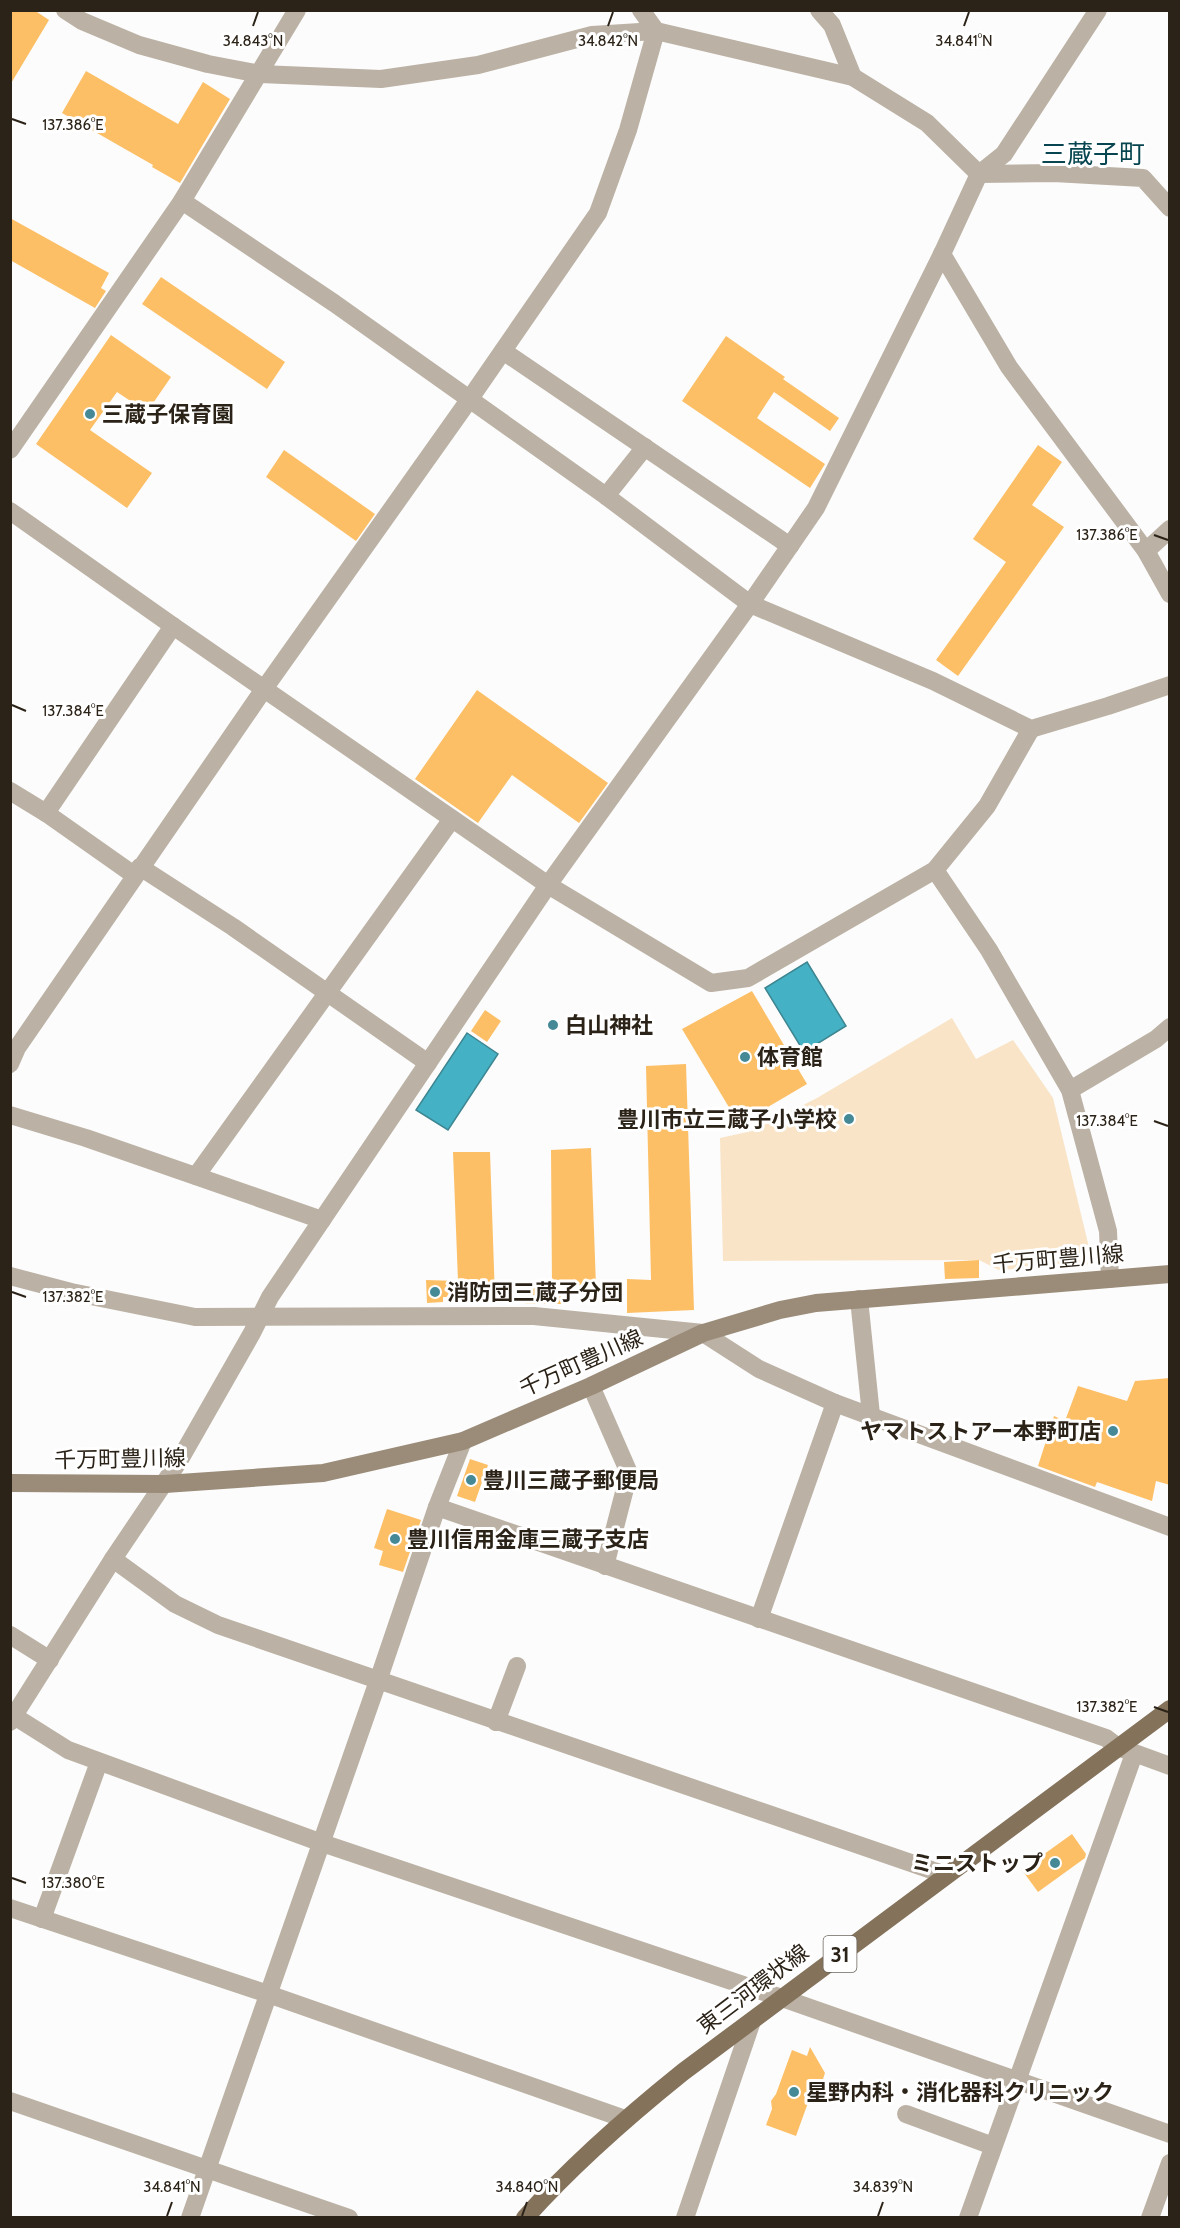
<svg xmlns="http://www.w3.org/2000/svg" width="1180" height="2228" viewBox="0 0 1180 2228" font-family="Cabin,'Noto Sans JP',sans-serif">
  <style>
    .green { fill: #f9e4c7 }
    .water { fill: #44b1c5; stroke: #3d8691; stroke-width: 1.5 }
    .building { fill: #fcbf66 }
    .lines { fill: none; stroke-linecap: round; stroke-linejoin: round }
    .street { stroke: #bbb1a4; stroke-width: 18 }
    .secondary { stroke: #9b8c79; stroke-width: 18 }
    .primary { stroke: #84725b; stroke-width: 18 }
    .ticks { fill: none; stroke: #2c2318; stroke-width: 2 }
    .poi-dot { fill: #458997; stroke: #fff; stroke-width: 2 }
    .labels { text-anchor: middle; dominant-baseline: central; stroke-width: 6; stroke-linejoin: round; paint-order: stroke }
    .shield { fill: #fff; stroke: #6b655d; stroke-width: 1.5 }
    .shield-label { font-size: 21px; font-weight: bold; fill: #2c2318 }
    .poi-label { font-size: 22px; font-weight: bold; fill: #2c2318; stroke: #fff; text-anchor: start }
    .street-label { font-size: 22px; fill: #2c2318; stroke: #fff }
    .quarter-label { font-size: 26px; fill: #074650; stroke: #fff }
    .ticks-label { font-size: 15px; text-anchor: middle; fill: #2c2318; stroke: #fff; stroke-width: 6; stroke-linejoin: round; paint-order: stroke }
  </style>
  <rect width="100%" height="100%" fill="#fcfcfc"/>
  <!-- green -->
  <path class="green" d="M952,1018L976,1059L1013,1040L1053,1098L1093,1264L999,1270L979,1260L723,1261L720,1138L752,1131L817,1098Z"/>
  <!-- water -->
  <g class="water">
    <path d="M807,962L846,1026L804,1052L765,988Z"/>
    <path d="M467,1033L498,1054L448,1130L416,1110Z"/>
  </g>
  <!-- building -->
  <g class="building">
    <path d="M10,10H34L49,20L10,85Z"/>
    <path d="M86,71L178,124L203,82L230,99L180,183L152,167L153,165L62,113Z"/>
    <path d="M10,218L109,273L101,288L106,291L95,308L10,260Z"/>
    <path d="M161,277L285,362L267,389L142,304Z"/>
    <path d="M111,335L171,377L147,412L117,392L90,430L152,473L127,508L36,444Z"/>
    <path d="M726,336L785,377L783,379L839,418L830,431L774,392L757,418L825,464L810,488L682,401Z"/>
    <path d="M1038,445L1062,462L1032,505L1064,527L958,676L936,660L1006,562L973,539Z"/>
    <path d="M284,450L375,514L356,541L266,477Z"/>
    <path d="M477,690L608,783L579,823L512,775L478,823L415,779Z"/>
    <path d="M752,991L807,1084L739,1124L682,1029Z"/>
    <path d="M485,1010L501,1021L487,1042L471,1031Z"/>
    <path d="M686,1064L694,1310L627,1313V1279L651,1280L646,1066Z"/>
    <path d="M591,1148L596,1286L570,1285L569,1304H525V1286H552L551,1150Z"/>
    <path d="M453,1152H490L495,1298L443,1297V1302L427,1303L426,1280L458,1281Z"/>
    <path d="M979,1260V1278L945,1279L944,1262Z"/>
    <path d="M1170,1378V1485L1156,1481L1152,1501L1097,1482L1095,1487L1038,1466L1054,1416L1065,1421L1078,1386L1127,1401L1135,1381Z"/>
    <path d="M470,1459L488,1465L475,1502L457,1496Z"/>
    <path d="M387,1509L421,1520L403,1572L379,1565L383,1551L374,1548Z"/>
    <path d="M1072,1834L1086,1854L1085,1858L1038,1892L1022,1870Z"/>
    <path d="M810,2047L825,2073L820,2088L814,2086L796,2136L766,2125L772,2109L771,2101L776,2094L792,2050L807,2056Z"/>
  </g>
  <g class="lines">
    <!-- street -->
    <g class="street">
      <path d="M65,10L82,21L139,45L208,64L260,74L381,79L478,65L592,35L656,31L853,77L927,123L979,174L1054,173L1143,178L1170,208"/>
      <path d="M641,10L656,31"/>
      <path d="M819,10L832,25L853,77"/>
      <path d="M182,201L334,303L606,496L750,604L933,681L1031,729L1108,706L1170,685"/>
      <path d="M942,254L1009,367L1146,551L1170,594"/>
      <path d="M503,351L790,546"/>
      <path d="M10,450L182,201L297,10"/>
      <path d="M606,496L645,447"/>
      <path d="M10,511L173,626L548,885L711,983L748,978L935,870L987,806L1031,729"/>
      <path d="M1146,551L1170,529"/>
      <path d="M10,791L46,813L134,875"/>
      <path d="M46,813L173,626"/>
      <path d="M140,867L233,927L428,1063"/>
      <path d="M935,870L989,950L1070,1090L1108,1231L1110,1279"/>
      <path d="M10,1064L17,1048L264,689L469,400L598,213L628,130L656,31"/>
      <path d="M1070,1090L1156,1039L1170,1027"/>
      <path d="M10,1115L86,1138L322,1220"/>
      <path d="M196,1176L452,819"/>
      <path d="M10,1276L71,1292L195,1317L534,1316L703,1333L759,1369L835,1403L1170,1527"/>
      <path d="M859,1299L871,1415"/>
      <path d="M591,1386L629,1473L605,1566"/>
      <path d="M437,1507L1106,1738L1118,1747L1170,1766"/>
      <path d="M113,1559L175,1604L218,1625L946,1875"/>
      <path d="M759,1619L835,1403"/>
      <path d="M10,1635L50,1660"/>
      <path d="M14,1716L68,1750L322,1843L782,1998L1170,2134"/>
      <path d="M10,1722L113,1559L179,1461L252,1333L270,1297L548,885L750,604L816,508L942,254L979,174L1004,154L1098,10"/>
      <path d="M496,1722L517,1666"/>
      <path d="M10,1908L268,1994L625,2119"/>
      <path d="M42,1919L99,1762"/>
      <path d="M10,2101L349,2218"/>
      <path d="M906,2114L993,2146"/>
      <path d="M190,2218L378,1681L437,1507L463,1441"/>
      <path d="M685,2218L752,2021"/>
      <path d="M968,2218L1134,1754"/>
      <path d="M1150,2218L1170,2163"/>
    </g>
    <!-- secondary -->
    <path class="secondary" d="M10,1483L165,1484L323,1473L463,1441L591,1386L703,1333L780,1310L816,1303L1170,1274"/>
    <!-- primary -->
    <path class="primary" d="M525,2218C573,2164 627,2117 683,2072L1170,1709"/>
  </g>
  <!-- ticks -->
  <path class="ticks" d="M253,26L258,12M608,26L613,12M964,26L969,12M12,119L26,124M1154,535L1168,540M12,705L26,711M1154,1121L1168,1126M12,1292L26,1297M1154,1707L1168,1712M12,1878L26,1883M167,2216L172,2202M522,2216L527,2202M878,2216L883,2202"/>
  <!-- markers -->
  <g class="poi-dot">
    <circle cx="90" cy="414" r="6"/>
    <circle cx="553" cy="1025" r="6"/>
    <circle cx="745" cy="1057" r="6"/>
    <circle cx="849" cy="1119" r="6"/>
    <circle cx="435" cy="1292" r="6"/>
    <circle cx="1113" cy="1431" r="6"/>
    <circle cx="471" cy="1480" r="6"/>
    <circle cx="395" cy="1539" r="6"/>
    <circle cx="1055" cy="1863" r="6"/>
    <circle cx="794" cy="2092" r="6"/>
  </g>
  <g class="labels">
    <!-- shield labels -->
    <rect class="shield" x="823.5" y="1936" width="33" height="36" rx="4.5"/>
    <g class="shield-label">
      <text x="840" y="1954">31</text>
    </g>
    <!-- poi labels -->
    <g class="poi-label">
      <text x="102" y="414">三蔵子保育園</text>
      <text x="565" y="1025">白山神社</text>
      <text x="757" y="1057">体育館</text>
      <text x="837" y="1119" text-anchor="end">豊川市立三蔵子小学校</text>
      <text x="447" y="1292">消防団三蔵子分団</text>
      <text x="1101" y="1431" text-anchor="end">ヤマトストアー本野町店</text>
      <text x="483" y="1480">豊川三蔵子郵便局</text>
      <text x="407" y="1539">豊川信用金庫三蔵子支店</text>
      <text x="1043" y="1863" text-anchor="end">ミニストップ</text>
      <text x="806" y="2092">星野内科・消化器科クリニック</text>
    </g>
    <!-- street labels -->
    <g class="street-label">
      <text transform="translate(1058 1259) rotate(-5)">千万町豊川線</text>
      <text transform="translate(581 1363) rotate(-24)">千万町豊川線</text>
      <text transform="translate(120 1459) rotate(-1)">千万町豊川線</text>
      <text transform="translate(753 1989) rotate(-37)">東三河環状線</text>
    </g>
    <!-- quarter labels -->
    <g class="quarter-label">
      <text x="1093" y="154">三蔵子町</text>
    </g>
  </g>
  <g class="ticks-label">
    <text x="253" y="46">34.843°N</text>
    <text x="608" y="46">34.842°N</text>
    <text x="964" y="46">34.841°N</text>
    <text x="73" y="130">137.386°E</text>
    <text x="1107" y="540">137.386°E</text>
    <text x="73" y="716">137.384°E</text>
    <text x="1107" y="1126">137.384°E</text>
    <text x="73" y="1302">137.382°E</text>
    <text x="1107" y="1712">137.382°E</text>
    <text x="73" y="1888">137.380°E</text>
    <text x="172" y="2192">34.841°N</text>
    <text x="527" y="2192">34.840°N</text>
    <text x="883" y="2192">34.839°N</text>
  </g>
  <!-- border -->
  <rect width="1180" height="2228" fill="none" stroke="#2c2318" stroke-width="24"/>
</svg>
